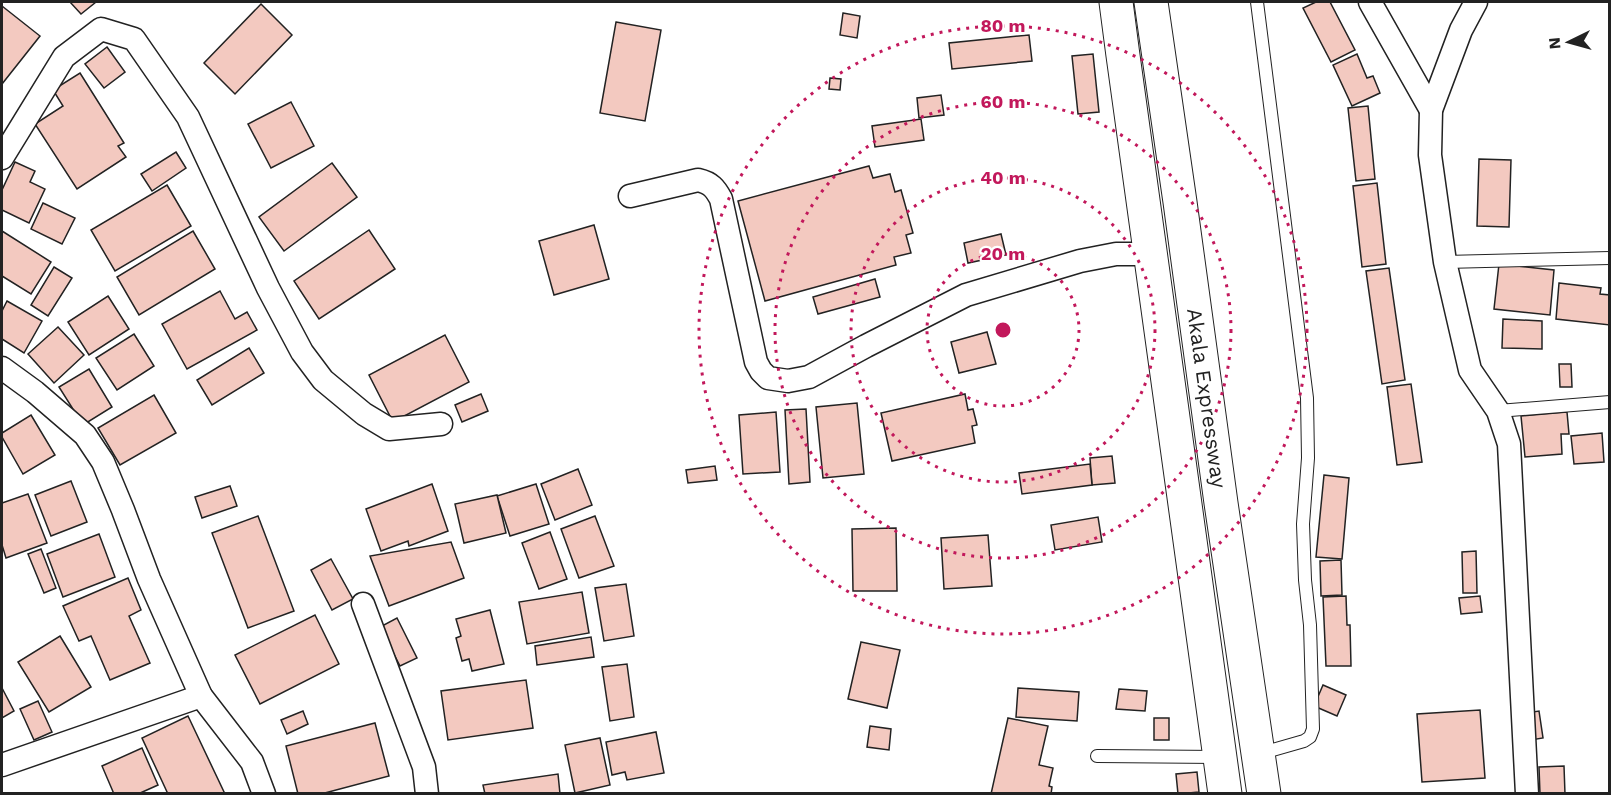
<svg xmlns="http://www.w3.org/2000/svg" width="1611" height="795" viewBox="0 0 1611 795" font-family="'Work Sans',sans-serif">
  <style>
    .building { fill: #f3c9c0; stroke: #222; stroke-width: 1.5 }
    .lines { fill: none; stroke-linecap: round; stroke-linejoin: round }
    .service-casing { stroke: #222; stroke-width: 14 }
    .minor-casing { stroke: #222; stroke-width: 25 }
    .primary-casing { stroke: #222; stroke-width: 35 }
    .service { stroke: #fff; stroke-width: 12 }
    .minor { stroke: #fff; stroke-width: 22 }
    .primary { stroke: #fff; stroke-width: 33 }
    .ring { fill: none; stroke: #c2185b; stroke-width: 3; stroke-dasharray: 3 6 }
    .labels { text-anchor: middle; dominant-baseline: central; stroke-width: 4.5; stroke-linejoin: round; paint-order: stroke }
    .street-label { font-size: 21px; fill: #222; stroke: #fff }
    .centre { fill: #c2185b; stroke: #fff; stroke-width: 3 }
    .ring-label { font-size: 18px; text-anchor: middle; font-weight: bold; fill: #c2185b; stroke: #fff; stroke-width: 4.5; stroke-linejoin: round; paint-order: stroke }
  </style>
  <rect width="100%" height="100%" fill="#fff"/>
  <!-- building -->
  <g class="building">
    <path d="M70,2H96L81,14Z"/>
    <path d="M1316,2H1330L1355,50L1331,62L1303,8Z"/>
    <path d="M261,4L292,35L235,94L204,63Z"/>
    <path d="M2,6L40,36L2,84Z"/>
    <path d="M843,13L860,16L857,38L840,35Z"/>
    <path d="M616,22L661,30L645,121L600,113Z"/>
    <path d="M1029,35L1032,61L952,69L949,43Z"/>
    <path d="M107,47L125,72L104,88L85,64Z"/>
    <path d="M1093,54L1099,112L1078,114L1072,56Z"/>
    <path d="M1357,54L1367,78L1373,76L1380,93L1352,106L1333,65Z"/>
    <path d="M80,73L124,143L118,146L126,157L77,189L35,124L63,106L53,90Z"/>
    <path d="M830,78L841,79L840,90L829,89Z"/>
    <path d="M941,95L944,115L919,118L917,98Z"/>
    <path d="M291,102L314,146L271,168L248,124Z"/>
    <path d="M1368,106L1375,179L1356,181L1348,108Z"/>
    <path d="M921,119L924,140L875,147L872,126Z"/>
    <path d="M176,152L186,168L152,191L141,174Z"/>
    <path d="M1479,159L1511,160L1509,227L1477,226Z"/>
    <path d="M15,162L35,171L30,182L45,189L29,223L2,210V190Z"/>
    <path d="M332,163L357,197L284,251L259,217Z"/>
    <path d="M869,166L873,178L890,174L895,192L901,190L913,233L906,235L911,253L894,257L896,265L765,301L738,201Z"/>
    <path d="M1377,183L1386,264L1362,267L1353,186Z"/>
    <path d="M167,185L191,226L115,271L91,230Z"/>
    <path d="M43,203L75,218L62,244L31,229Z"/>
    <path d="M594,225L609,279L554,295L539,241Z"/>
    <path d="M369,230L395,269L319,319L294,281Z"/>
    <path d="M2,231L51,262L31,294L2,276Z"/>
    <path d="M193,231L215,269L139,315L117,277Z"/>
    <path d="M1001,234L1006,255L968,263L964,243Z"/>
    <path d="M1499,264L1554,270L1550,315L1494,309Z"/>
    <path d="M54,267L72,278L48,316L31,305Z"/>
    <path d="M1389,268L1405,380L1382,384L1366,271Z"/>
    <path d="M875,279L880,297L818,314L813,297Z"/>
    <path d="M1559,283L1601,288L1600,294L1610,295V325L1556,319Z"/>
    <path d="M220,291L235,319L247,312L257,330L187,369L162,324Z"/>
    <path d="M108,296L129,329L89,355L68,322Z"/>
    <path d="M7,301L42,321L24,353L2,339V311Z"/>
    <path d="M1503,319L1542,321V349L1502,348Z"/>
    <path d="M58,327L84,355L54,383L28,354Z"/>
    <path d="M987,332L996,364L959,373L951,342Z"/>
    <path d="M134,334L154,366L117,390L96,358Z"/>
    <path d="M445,335L469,382L393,422L369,375Z"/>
    <path d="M249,348L264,373L212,405L197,380Z"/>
    <path d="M1559,364H1571L1572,387H1560Z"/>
    <path d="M89,369L112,407L83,425L59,387Z"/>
    <path d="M1411,384L1422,462L1397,465L1387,387Z"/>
    <path d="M481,394L488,411L462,422L455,405Z"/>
    <path d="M965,394L968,410L973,409L977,425L972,426L975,443L892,461L881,413Z"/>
    <path d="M154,395L176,433L120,465L98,428Z"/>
    <path d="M857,403L864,474L823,478L816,407Z"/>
    <path d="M806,409L810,482L789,484L785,410Z"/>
    <path d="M776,412L780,472L743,474L739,415Z"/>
    <path d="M1567,412L1569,434H1561L1562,454L1525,457L1521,416Z"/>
    <path d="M31,415L55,455L23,474L2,437V433Z"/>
    <path d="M1602,433L1604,462L1574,464L1571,436Z"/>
    <path d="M1112,456L1115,483L1092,485L1090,458Z"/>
    <path d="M1090,464L1092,485L1022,494L1019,473Z"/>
    <path d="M715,466L717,480L688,483L686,470Z"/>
    <path d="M578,469L592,505L555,520L541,484Z"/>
    <path d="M1324,475L1349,478L1342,559L1316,557Z"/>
    <path d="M71,481L87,522L51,536L35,495Z"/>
    <path d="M432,484L448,531L409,546L408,541L381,551L366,509Z"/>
    <path d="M536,484L549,524L510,536L497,496Z"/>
    <path d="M230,486L237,506L202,518L195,497Z"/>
    <path d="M28,494L47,543L6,558L2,545V503Z"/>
    <path d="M497,495L506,533L464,543L455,504Z"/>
    <path d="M258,516L294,611L248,628L212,533Z"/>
    <path d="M595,516L614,566L579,578L561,529Z"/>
    <path d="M1098,517L1102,542L1055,550L1051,525Z"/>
    <path d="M896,528L897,591H853L852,529Z"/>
    <path d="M550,532L567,579L539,589L522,543Z"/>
    <path d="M99,534L115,577L63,597L47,554Z"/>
    <path d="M988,535L992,586L944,589L941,538Z"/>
    <path d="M451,542L464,578L389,606L370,556Z"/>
    <path d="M41,549L56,588L44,593L28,554Z"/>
    <path d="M1476,551L1477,593H1463L1462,552Z"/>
    <path d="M331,559L353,599L332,610L311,570Z"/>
    <path d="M1341,560L1342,595L1321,596L1320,561Z"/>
    <path d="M128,578L141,610L129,616L150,663L110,680L91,636L79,641L63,606Z"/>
    <path d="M626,584L634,636L604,641L595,588Z"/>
    <path d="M582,592L589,633L527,644L519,602Z"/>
    <path d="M1346,596L1347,625H1350L1351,666H1326L1323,597Z"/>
    <path d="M1480,596L1482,612L1461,614L1459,598Z"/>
    <path d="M490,610L504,664L472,671L469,659L462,661L456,638L461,636L456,619Z"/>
    <path d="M315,615L339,664L260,704L235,655Z"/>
    <path d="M397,618L417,658L400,666L380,627Z"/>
    <path d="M60,636L91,687L49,712L18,662Z"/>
    <path d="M591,637L594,657L537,665L535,646Z"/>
    <path d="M861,642L900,650L887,708L848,699Z"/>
    <path d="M627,664L634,717L610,721L602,667Z"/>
    <path d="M526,680L533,728L448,740L441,691Z"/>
    <path d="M1323,685L1346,695L1337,716L1314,706Z"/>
    <path d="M2,688L14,711L2,718Z"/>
    <path d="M1018,688L1079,692L1077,721L1016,717Z"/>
    <path d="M1119,689L1147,691L1145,711L1116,709Z"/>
    <path d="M38,701L52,732L34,740L20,709Z"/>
    <path d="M1480,710L1485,778L1422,782L1417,714Z"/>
    <path d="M303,711L308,724L287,734L281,720Z"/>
    <path d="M1539,711L1543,738L1531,740L1526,713Z"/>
    <path d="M188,716L225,794H168L142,738Z"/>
    <path d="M1008,718L1048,726L1039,765L1053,768L1049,786L1052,787L1051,794H991Z"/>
    <rect x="1154" y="718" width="15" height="22"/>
    <path d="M375,723L389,776L321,794H298L286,746Z"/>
    <path d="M870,726L891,729L889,750L867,747Z"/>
    <path d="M656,732L664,773L627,780L625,772L612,775L606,742Z"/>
    <path d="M600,738L610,785L575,793L565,745Z"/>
    <path d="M142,748L158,785L138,794H114L102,766Z"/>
    <path d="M1564,766L1565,794H1540L1539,767Z"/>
    <path d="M1197,772L1199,792L1178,794L1176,774Z"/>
    <path d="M558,774L560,794H485L483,785Z"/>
  </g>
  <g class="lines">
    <defs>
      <g id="service">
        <path d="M1257,2L1307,398L1308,458L1303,524L1305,580L1310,625L1313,729L1310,737L1304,741L1259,754"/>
        <path d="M1445,262L1610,258"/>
        <path d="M1498,411L1610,402"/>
        <path d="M1097,756L1219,757"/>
      </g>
      <g id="minor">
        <path d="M1370,2L1431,110"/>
        <path d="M1476,2L1461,30L1431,110L1430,155L1445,262L1470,370L1498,411L1509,444L1527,794"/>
        <path d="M2,158L64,57L101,29L134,39L188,117L268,288L302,352L323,380L364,414L389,429L441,424"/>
        <path d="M630,196L698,180C711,183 715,188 721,199L756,362L761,371L768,378L788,381L809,377L866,346L966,295L1080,261L1116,254H1150"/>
        <path d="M2,368L35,392L85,435L103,462L123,510L149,579L201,696L252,762L264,794"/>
        <path d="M363,604L424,767L427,794"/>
        <path d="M2,765L201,696"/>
      </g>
      <g id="primary">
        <path d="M1116,2C1150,266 1191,529 1225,794"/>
        <path d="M1151,2L1180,202L1221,503L1264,794"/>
      </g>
    </defs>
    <!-- service casing -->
    <use href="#service" class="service-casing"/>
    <!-- minor casing -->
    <use href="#minor" class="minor-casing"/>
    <!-- primary casing -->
    <use href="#primary" class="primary-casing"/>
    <!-- service -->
    <use href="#service" class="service"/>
    <!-- minor -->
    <use href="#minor" class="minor"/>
    <!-- primary -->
    <use href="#primary" class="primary"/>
  </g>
  <!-- distance rings -->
  <g class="ring">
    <circle cx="1003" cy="330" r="76"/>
    <circle cx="1003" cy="330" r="152"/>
    <circle cx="1003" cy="330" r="228"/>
    <circle cx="1003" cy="330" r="304"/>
  </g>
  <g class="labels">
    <!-- street labels -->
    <g class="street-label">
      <text transform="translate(1207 398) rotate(82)">Akala Expressway</text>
    </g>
  </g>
  <circle cx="1003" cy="330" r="9" class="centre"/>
  <g class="ring-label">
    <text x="1003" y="32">80 m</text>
    <text x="1003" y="108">60 m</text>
    <text x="1003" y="184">40 m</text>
    <text x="1003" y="260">20 m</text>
  </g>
  <!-- border -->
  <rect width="1611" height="795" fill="none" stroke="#222222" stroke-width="6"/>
  <!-- north arrow -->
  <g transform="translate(1569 42) rotate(265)" stroke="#ffffff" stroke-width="4.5" paint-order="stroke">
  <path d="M0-4.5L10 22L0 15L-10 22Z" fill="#222222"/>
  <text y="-9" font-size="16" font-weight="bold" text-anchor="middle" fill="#222222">N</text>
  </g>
</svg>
